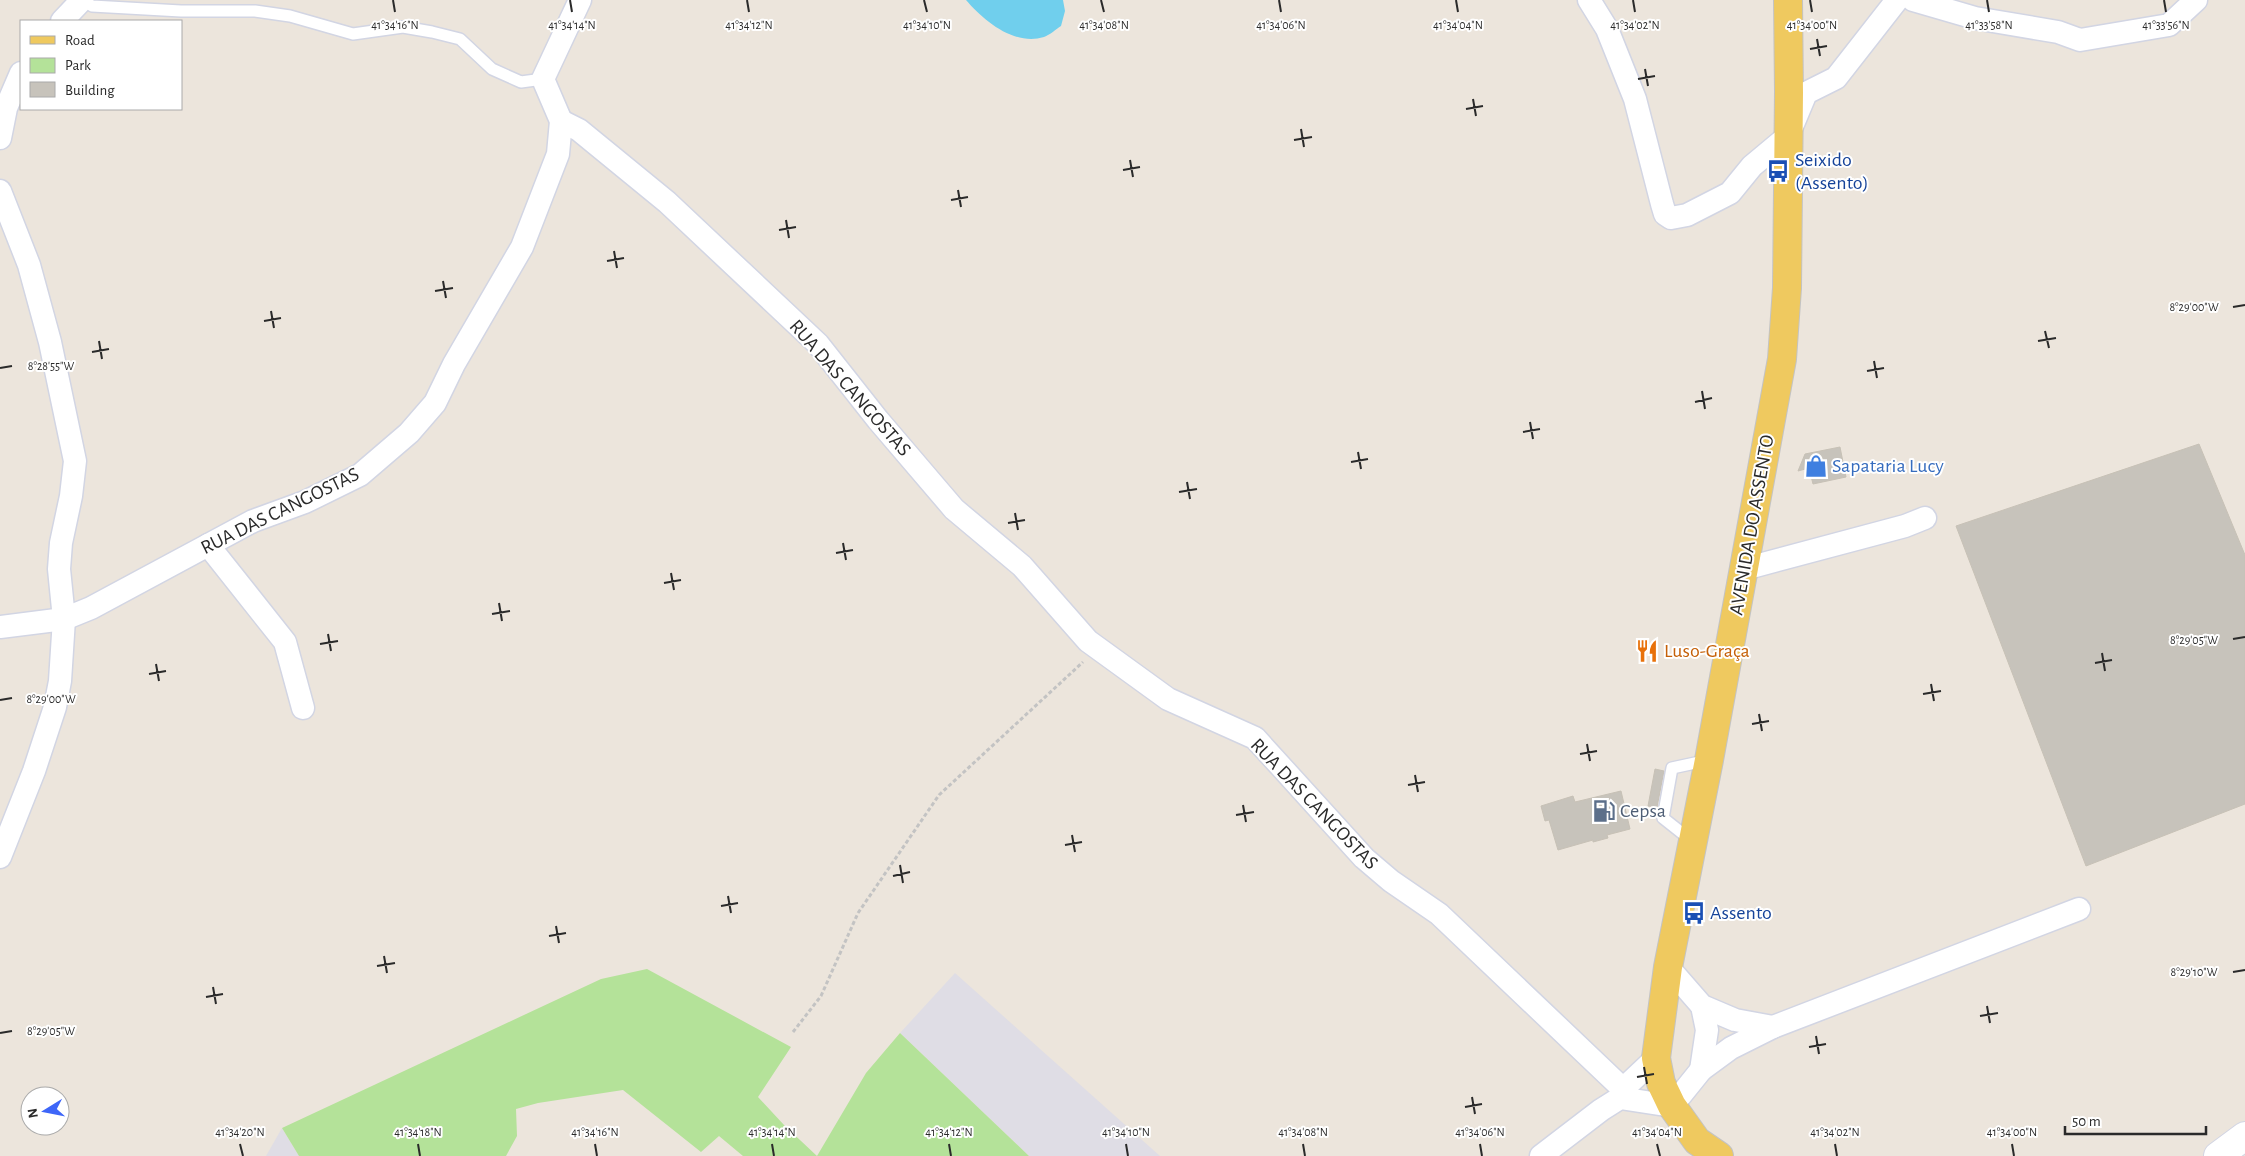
<svg xmlns="http://www.w3.org/2000/svg" width="2245" height="1156" viewBox="0 0 2245 1156" font-family="'Alegreya Sans',sans-serif">
  <style>
    .industrial { fill: #dfdde5 }
    .green { fill: #b4e299 }
    .water { fill: #70cfed }
    .building { fill: #c7c3bb; stroke: #c7c1b6 }
    .lines { fill: none; stroke-linecap: round; stroke-linejoin: round }
    .service-casing { stroke: #d2d5e3; stroke-width: 14 }
    .minor-casing { stroke: #d2d5e3; stroke-width: 25 }
    .tertiary-casing { stroke: #d2d5e3; stroke-width: 30 }
    .primary-casing { stroke: #c3c3c3; stroke-width: 30 }
    .path { stroke: #c3c3c3; stroke-width: 3; stroke-dasharray: 4 2.5; stroke-linecap: butt }
    .service { stroke: #fff; stroke-width: 11 }
    .minor { stroke: #fff; stroke-width: 22 }
    .tertiary { stroke: #fff; stroke-width: 28 }
    .primary { stroke: #efc95f; stroke-width: 28 }
    .ticks { fill: none; stroke: #2a2a2a; stroke-width: 2 }
    .labels { text-anchor: middle; dominant-baseline: central; stroke-width: 4; stroke-linejoin: round; paint-order: stroke }
    .transit-label { font-size: 20px; fill: #164399; stroke: #fff; text-anchor: start }
    .street-label { font-size: 20px; fill: #2a2a2a; stroke: #fff }
    .shop-label { font-size: 20px; fill: #366cbe; stroke: #fff; text-anchor: start }
    .food-label { font-size: 20px; fill: #c56008; stroke: #fff; text-anchor: start }
    .service-label { font-size: 20px; fill: #4e5e75; stroke: #fff; text-anchor: start }
    .ticks-label { font-size: 12px; text-anchor: middle; fill: #2a2a2a; stroke: #fff; stroke-width: 4; stroke-linejoin: round; paint-order: stroke }
  </style>
  <rect width="100%" height="100%" fill="#ece5dc"/>
  <!-- industrial -->
  <g class="industrial">
    <path d="M955,973L1160,1156H1029L900,1033Z"/>
    <path d="M282,1128L299,1156H266Z"/>
  </g>
  <!-- green -->
  <path class="green" d="M647,969L791,1047L758,1097L784,1125L817,1156L866,1073L900,1033L1029,1156H743L719,1136L701,1152L623,1090L538,1103L516,1109L517,1136L506,1156H299L282,1128L601,979Z"/>
  <!-- water -->
  <path class="water" d="M966,0H1063L1065,11L1061,26C1056,29 1050,35 1044,37C1014,46 984,21 966,0Z"/>
  <!-- building -->
  <g class="building">
    <path d="M2199,444L2245,555V804L2086,866L1956,526Z"/>
    <path d="M1840,447L1846,477L1813,484L1809,468L1798,471L1805,454Z"/>
    <path d="M1655,769L1664,771L1657,807L1648,806Z"/>
    <path d="M1621,791L1630,829L1607,835L1608,838L1593,842V840L1558,850L1549,820L1545,821L1541,806L1573,796L1575,802Z"/>
  </g>
  <g class="lines">
    <defs>
      <g id="service">
        <path d="M83,0L92,6L181,11H255L290,16L353,34L403,27L432,32L460,39L492,69L521,82L543,79"/>
        <path d="M1692,841L1663,818L1672,768L1709,760"/>
      </g>
      <g id="minor">
        <path d="M1589,0L1607,29L1635,99L1662,204L1665,214L1671,218L1687,215L1730,193L1752,166L1788,136L1806,93L1836,78L1897,0"/>
        <path d="M1913,0L1975,18L2058,32L2080,40L2169,25L2196,0"/>
        <path d="M62,21L82,0"/>
        <path d="M561,121L579,130L667,202L818,344L878,420L954,509L1022,566L1088,641L1168,699L1255,738L1364,858L1391,881L1439,914L1623,1089"/>
        <path d="M0,138L6,108L21,73"/>
        <path d="M0,191L29,265L50,342L75,461L71,496L61,543L59,569L64,619L60,681L55,707L34,771L0,857"/>
        <path d="M208,545L285,642L303,708"/>
        <path d="M1744,569L1905,526L1925,518"/>
        <path d="M0,627L64,619L91,608L253,521L305,502L360,475L409,433L435,403L454,364L522,247L558,154L561,121L543,79L580,0"/>
        <path d="M1668,967L1702,1006L1735,1020L1773,1027"/>
        <path d="M1701,1070L1707,1030L1702,1006"/>
        <path d="M1620,1098L1623,1089L1656,1058"/>
        <path d="M1541,1156L1601,1110L1620,1098L1672,1106L1701,1070L1731,1048L1773,1027L2079,909"/>
      </g>
      <path id="tertiary" d="M2218,1156L2245,1136"/>
      <path id="primary" d="M1719,1156L1697,1141L1672,1106L1661,1083L1656,1058L1668,967L1709,760L1782,359L1787,288L1789,92L1788,0"/>
    </defs>
    <!-- service casing -->
    <use href="#service" class="service-casing"/>
    <!-- minor casing -->
    <use href="#minor" class="minor-casing"/>
    <!-- tertiary casing -->
    <use href="#tertiary" class="tertiary-casing"/>
    <!-- primary casing -->
    <use href="#primary" class="primary-casing"/>
    <!-- path -->
    <path class="path" d="M793,1032L821,996L858,913L939,795L1083,662"/>
    <!-- service -->
    <use href="#service" class="service"/>
    <!-- minor -->
    <use href="#minor" class="minor"/>
    <!-- tertiary -->
    <use href="#tertiary" class="tertiary"/>
    <!-- primary -->
    <use href="#primary" class="primary"/>
  </g>
  <!-- ticks -->
  <path class="ticks" d="M393,0L395,12M570,0L572,12M747,0L749,12M924,0L927,12M1101,0L1104,12M1279,0L1281,12M1456,0L1458,12M1633,0L1635,12M1810,0L1812,12M1987,0L1989,12M2164,0L2166,12M1817,39L1820,56M1810,49L1827,46M1645,69L1648,86M1638,79L1655,76M1473,99L1476,116M1466,109L1483,106M1301,129L1304,147M1294,140L1312,137M1130,160L1133,177M1123,170L1140,167M958,190L961,207M951,200L968,197M786,220L789,238M779,230L796,227M614,251L617,268M607,261L624,258M443,281L446,298M435,291L453,288M2233,307L2245,305M271,311L274,328M264,321L281,318M2045,331L2049,348M99,341L102,359M2038,341L2056,338M92,352L109,349M1874,361L1877,378M0,368L12,366M1867,371L1884,368M1702,391L1705,409M1695,402L1712,398M1530,422L1533,439M1523,432L1540,429M1358,452L1361,469M1351,462L1368,459M1187,482L1190,499M1179,492L1197,489M1015,513L1018,530M1008,523L1025,520M843,543L846,560M836,553L853,550M671,573L674,590M664,583L681,580M499,603L502,621M492,614L510,611M328,634L331,651M2233,639L2245,637M320,644L338,641M2102,653L2105,671M2095,663L2112,660M156,664L159,681M149,674L166,671M1931,684L1934,701M1923,694L1941,691M0,700L12,698M1759,714L1762,731M1752,724L1769,721M1587,744L1590,761M1580,754L1597,751M1415,775L1418,792M1408,785L1425,782M1243,805L1246,822M1236,815L1254,812M1072,835L1075,852M1065,845L1082,842M900,865L903,883M893,876L910,872M728,896L731,913M721,906L738,903M556,926L559,943M549,936L566,933M384,956L387,973M377,966L395,963M2233,972L2245,970M213,987L216,1004M206,997L223,994M1987,1006L1990,1023M1980,1016L1998,1013M0,1033L12,1031M1816,1036L1819,1054M1809,1047L1826,1044M1644,1067L1647,1084M1637,1077L1654,1074M1472,1097L1475,1114M1465,1107L1482,1104M240,1144L243,1156M418,1144L420,1156M595,1144L597,1156M772,1144L774,1156M949,1144L951,1156M1126,1144L1128,1156M1303,1144L1305,1156M1480,1144L1482,1156M1657,1144L1660,1156M1835,1144L1837,1156M2012,1144L2014,1156"/>
  <!-- icons -->
  <defs>
    <symbol id="bus-bare" viewBox="-9 -9 18 18"><path d="M-5-6H5V4H4V6H2V4H-2V6H-4V4H-5ZM-3.5-4V0h7V-4ZM-3.5 1.2v1.5H-2V1.2ZM2 1.2v1.5H3.5V1.2Z" fill="#1a4fb4" stroke="#fff" stroke-width="2.5" paint-order="stroke"/></symbol>
    <symbol id="shop-bare" viewBox="-9 -9 18 18"><path d="M-5-2.5h2.3a2.7 3.5 0 0 1 5.4 0H5L5.5 6h-11ZM-1.5-2.5h3a1.5 2.3 0 0 0-3 0Z" fill="#3f7fe0" stroke="#fff" stroke-width="2.5" paint-order="stroke"/></symbol>
    <symbol id="restaurant-bare" viewBox="-9 -9 18 18"><path d="M-5-6h1v4h1v-4h1v4h1v-4h1v5L-1.5 .5V6h-2V.5L-5-1ZM5-6V6H3V1.5H1.5Q1.5-4 5-6Z" fill="#e8710a" stroke="#fff" stroke-width="2.5" paint-order="stroke"/></symbol>
    <symbol id="fuel-bare" viewBox="-9 -9 18 18"><path d="M-5.5-6h7V0h2V4h1.3V-2.5L3-4.5l.8-.8L6-3V5H2.5V1h-1V6h-7ZM-4.2-4.7v3.2H.2V-4.7Z" fill="#5c6f8a" stroke="#fff" stroke-width="2.5" paint-order="stroke"/></symbol>
  </defs>
  <g fill-rule="evenodd">
    <use href="#bus-bare" x="1762" y="155" width="32" height="32"/>
    <use href="#shop-bare" x="1800" y="450" width="32" height="32"/>
    <use href="#restaurant-bare" x="1631" y="635" width="32" height="32"/>
    <use href="#fuel-bare" x="1588" y="795" width="32" height="32"/>
    <use href="#bus-bare" x="1678" y="897" width="32" height="32"/>
  </g>
  <g class="labels">
    <!-- transit labels -->
    <g class="transit-label">
      <text x="1795" y="160">Seixido<tspan x="1795" dy="23">(Assento)</tspan></text>
      <text x="1710" y="913">Assento</text>
    </g>
    <!-- street labels -->
    <g class="street-label">
      <text transform="translate(850 388) rotate(49)">RUA DAS CANGOSTAS</text>
      <text transform="translate(280 511) rotate(-26)">RUA DAS CANGOSTAS</text>
      <text transform="translate(1752 525) rotate(-80)">AVENIDA DO ASSENTO</text>
      <text transform="translate(1314 804) rotate(46)">RUA DAS CANGOSTAS</text>
    </g>
    <!-- shop labels -->
    <g class="shop-label">
      <text x="1832" y="466">Sapataria Lucy</text>
    </g>
    <!-- food labels -->
    <g class="food-label">
      <text x="1664" y="651">Luso-Graça</text>
    </g>
    <!-- service labels -->
    <g class="service-label">
      <text x="1620" y="811">Cepsa</text>
    </g>
  </g>
  <g class="ticks-label">
    <text x="395" y="29">41°34'16"N</text>
    <text x="572" y="29">41°34'14"N</text>
    <text x="749" y="29">41°34'12"N</text>
    <text x="927" y="29">41°34'10"N</text>
    <text x="1104" y="29">41°34'08"N</text>
    <text x="1281" y="29">41°34'06"N</text>
    <text x="1458" y="29">41°34'04"N</text>
    <text x="1635" y="29">41°34'02"N</text>
    <text x="1812" y="29">41°34'00"N</text>
    <text x="1989" y="29">41°33'58"N</text>
    <text x="2166" y="29">41°33'56"N</text>
    <text x="2194" y="311">8°29'00"W</text>
    <text x="51" y="370">8°28'55"W</text>
    <text x="2194" y="644">8°29'05"W</text>
    <text x="51" y="703">8°29'00"W</text>
    <text x="2194" y="976">8°29'10"W</text>
    <text x="51" y="1035">8°29'05"W</text>
    <text x="240" y="1136">41°34'20"N</text>
    <text x="418" y="1136">41°34'18"N</text>
    <text x="595" y="1136">41°34'16"N</text>
    <text x="772" y="1136">41°34'14"N</text>
    <text x="949" y="1136">41°34'12"N</text>
    <text x="1126" y="1136">41°34'10"N</text>
    <text x="1303" y="1136">41°34'08"N</text>
    <text x="1480" y="1136">41°34'06"N</text>
    <text x="1657" y="1136">41°34'04"N</text>
    <text x="1835" y="1136">41°34'02"N</text>
    <text x="2012" y="1136">41°34'00"N</text>
  </g>
  <!-- legend -->
  <rect x="20" y="20" width="162" height="90" fill="#ffffff" stroke="#aaaaaa"/>
  <rect x="30" y="36" width="25" height="8" fill="#efc95f" stroke="#aaaaaa"/>
  <text x="65" y="45" font-size="15" fill="#2a2a2a">Road</text>
  <rect x="30" y="58" width="25" height="15" fill="#b4e299" stroke="#aaaaaa"/>
  <text x="65" y="70" font-size="15" fill="#2a2a2a">Park</text>
  <rect x="30" y="82" width="25" height="15" fill="#c7c3bb" stroke="#aaaaaa"/>
  <text x="65" y="95" font-size="15" fill="#2a2a2a">Building</text>
  <!-- north arrow -->
  <g transform="translate(45 1111) rotate(260)"><circle r="24" fill="#ffffff" stroke="#aaaaaa"/>
  <path d="M0-4L9 19L0 12L-9 19Z" fill="#3e66f8"/>
  <text y="-8" font-size="14" font-weight="bold" text-anchor="middle" fill="#2a2a2a">N</text>
  </g>
  <!-- scale -->
  <path d="M2065 1126v8h141v-8" fill="none" stroke="#2a2a2a" stroke-width="2.5"/>
  <text x="2072" y="1126" font-size="15" fill="#2a2a2a" stroke="#ffffff" stroke-width="4" paint-order="stroke">50 m</text>
</svg>
